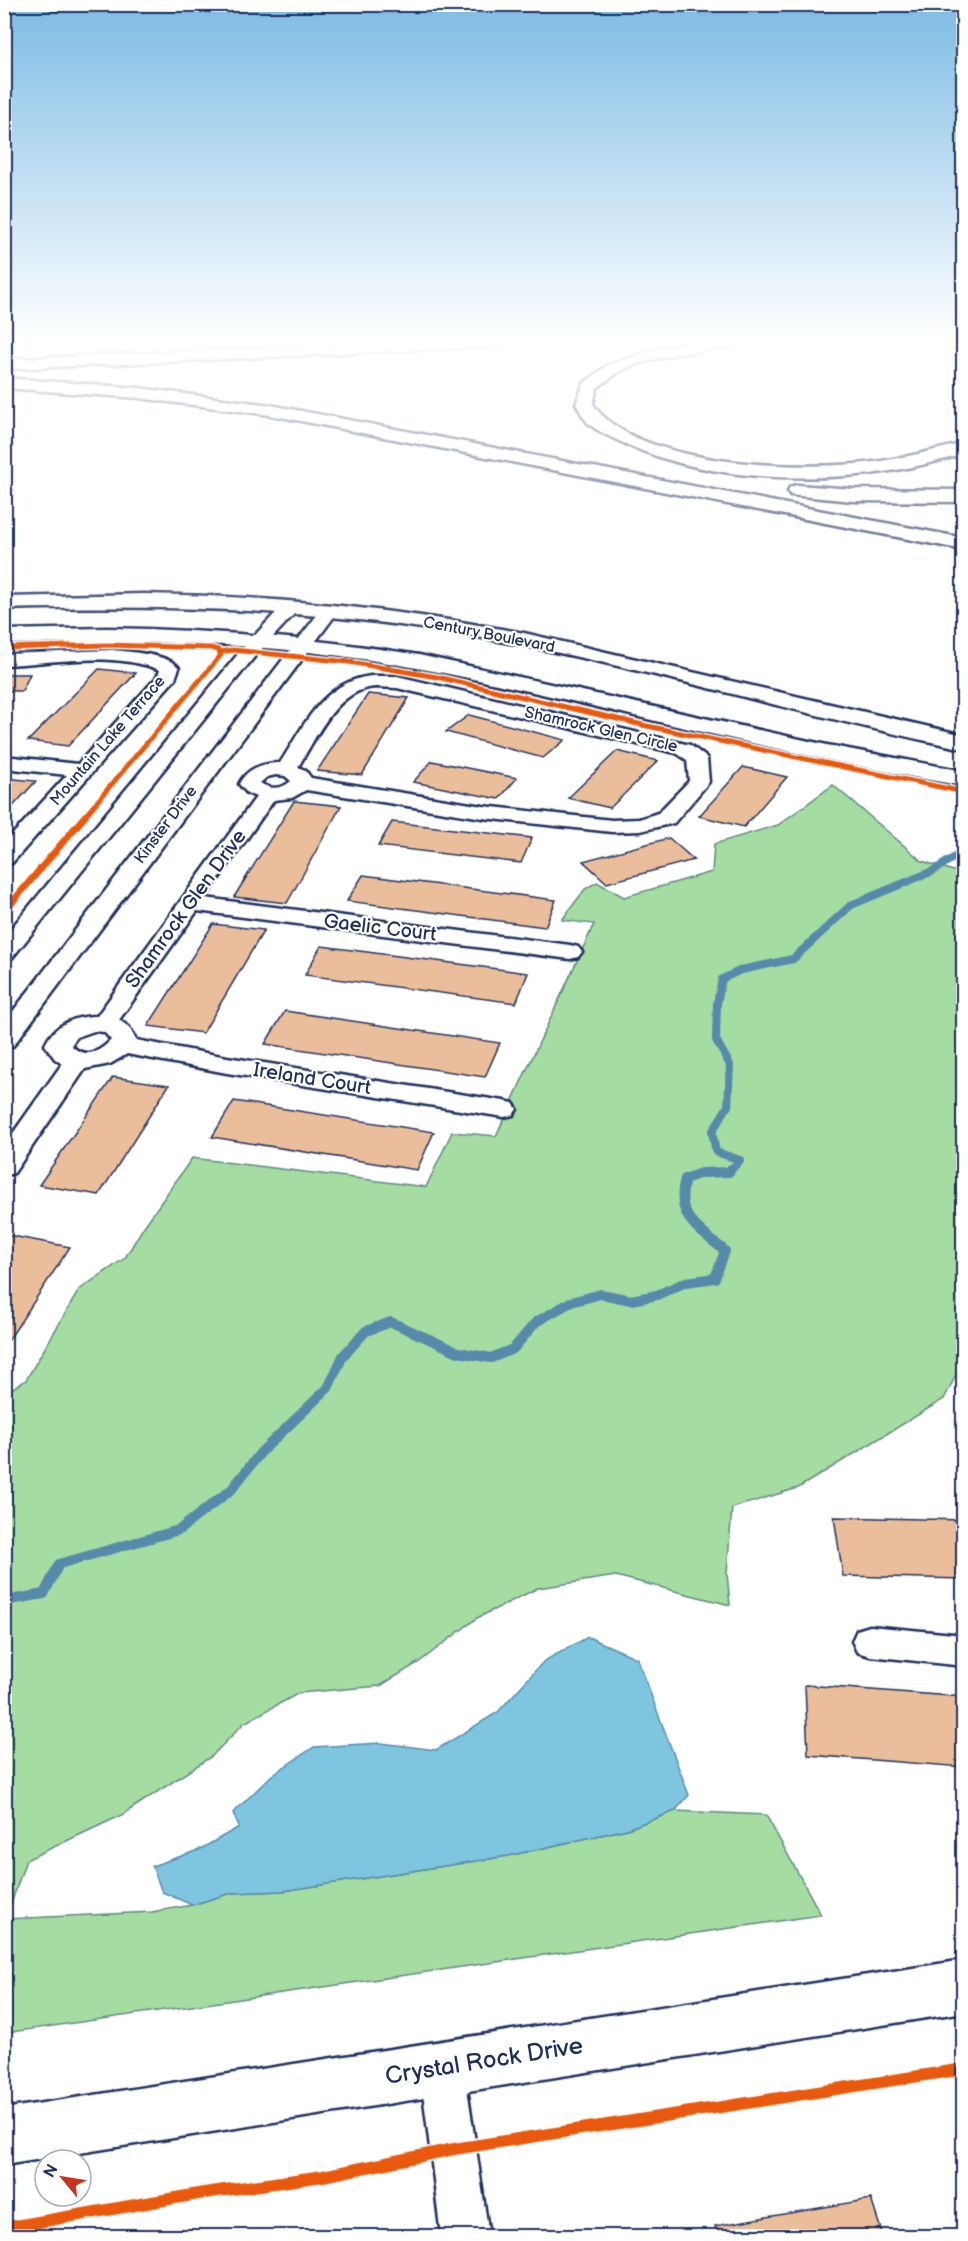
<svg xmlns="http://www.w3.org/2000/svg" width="968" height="2241" viewBox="0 0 968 2241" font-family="'Balsamiq Sans',sans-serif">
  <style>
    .green { fill: #a5dca1; stroke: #608680; stroke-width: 1.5 }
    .water { fill: #7ec6df; stroke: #568aab; stroke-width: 1.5 }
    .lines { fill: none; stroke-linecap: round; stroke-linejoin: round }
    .stream-far1 { stroke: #568aab; stroke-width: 8 }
    .stream { stroke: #568aab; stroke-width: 10 }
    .building { fill: #ebbe9b; stroke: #1b2f5e; stroke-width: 1.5 }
    .minor-casing { stroke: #1b2f5e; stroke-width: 5 }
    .tertiary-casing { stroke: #1b2f5e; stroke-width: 5 }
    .motorway-casing { stroke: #1b2f5e; stroke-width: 5 }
    .minor { fill: #fff; fill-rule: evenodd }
    .tertiary { fill: #fff; fill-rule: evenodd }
    .motorway { fill: #fff; fill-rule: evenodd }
    .cycleway-far2-casing { stroke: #fff; stroke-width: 8 }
    .cycleway-far1-casing { stroke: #fff; stroke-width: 10 }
    .cycleway-casing { stroke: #fff; stroke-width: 16 }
    .cycleway-far2 { stroke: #e8590c; stroke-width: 5 }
    .cycleway-far1 { stroke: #e8590c; stroke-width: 7 }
    .cycleway { stroke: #e8590c; stroke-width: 12 }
    .labels { text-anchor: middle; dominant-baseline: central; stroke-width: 4.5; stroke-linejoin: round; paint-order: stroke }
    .far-street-label { font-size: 16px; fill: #1b2f5e; stroke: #fff }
    .street-label { font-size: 20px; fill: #1b2f5e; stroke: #fff }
    .near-street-label { font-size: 24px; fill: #1b2f5e; stroke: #fff }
  </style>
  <rect width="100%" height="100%" fill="#fff"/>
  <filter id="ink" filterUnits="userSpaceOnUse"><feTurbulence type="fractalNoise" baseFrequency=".0167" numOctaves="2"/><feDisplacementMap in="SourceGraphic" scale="12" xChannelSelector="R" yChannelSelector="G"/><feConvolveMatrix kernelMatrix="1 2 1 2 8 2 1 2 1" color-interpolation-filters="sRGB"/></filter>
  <g filter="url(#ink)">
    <!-- green -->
    <path class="green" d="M833,785L922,861L963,874L964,1359L944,1399L798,1488L732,1508L727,1573L730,1605L616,1576L538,1588L477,1618L418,1663L380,1686L299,1693L244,1723L212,1756L122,1815L26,1860L6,1919L152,1912L192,1905L231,1893L283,1891L508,1856L627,1829L675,1811L766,1815L821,1915L5,2033V1393L26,1380L79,1290L125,1258L143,1228L192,1158L426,1187L452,1132L496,1136L594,924L562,920L585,889L597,882L624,897L712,872L714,844L778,825Z"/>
    <!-- water -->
    <path class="water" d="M588,1637L637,1658L689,1795L675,1811L627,1829L508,1856L283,1891L231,1893L192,1905L162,1892L152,1866L199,1850L239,1827L233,1813L272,1775L314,1747L381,1743L436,1750L498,1712L544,1661Z"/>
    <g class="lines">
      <!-- stream-far1 -->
      <path class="stream-far1" d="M730,1171L740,1160L716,1152L712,1132L728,1106L730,1065L716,1040L717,1003L722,979L741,970L793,959L851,905L933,871L964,851"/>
      <!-- stream -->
      <path class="stream" d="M4,1601L44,1594L59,1564L179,1530L232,1489L261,1452L328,1388L343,1356L366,1331L391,1322L458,1352L491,1358L513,1349L536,1322L571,1302L601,1294L631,1300L657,1295L686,1282L715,1278L725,1251C699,1229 674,1217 685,1179L701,1173L729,1172L731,1169"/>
    </g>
    <!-- building -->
    <g class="building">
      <path d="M99,669L136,673L68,746L28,741Z"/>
      <path d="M4,674H30L22,691H4Z"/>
      <path d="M368,694L409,698L362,775L317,771Z"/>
      <path d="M469,715L565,740L543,758L446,732Z"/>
      <path d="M617,751L658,761L610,808L568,798Z"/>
      <path d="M432,761L517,778L499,799L413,782Z"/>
      <path d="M743,767L787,777L744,827L699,816Z"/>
      <path d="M4,778L36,781L4,816Z"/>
      <path d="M294,801L341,806L287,903L234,897Z"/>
      <path d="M392,822L532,838L521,863L378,846Z"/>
      <path d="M669,838L694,860L607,883L583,861Z"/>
      <path d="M363,875L556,900L545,927L347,901Z"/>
      <path d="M213,924L264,930L203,1033L148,1026Z"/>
      <path d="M321,946L528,973L516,1003L305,975Z"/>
      <path d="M285,1011L500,1043L485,1077L265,1044Z"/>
      <path d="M113,1077L169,1085L99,1195L39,1185Z"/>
      <path d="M234,1101L434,1132L417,1170L212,1137Z"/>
      <path d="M7,1235L70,1247L4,1347V1239Z"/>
      <path d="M834,1517L964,1520V1579L843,1576Z"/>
      <path d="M805,1685L964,1697V1767L808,1755Z"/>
      <path d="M871,2199L883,2236H718L715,2226Z"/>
    </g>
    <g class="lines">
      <defs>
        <g id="minor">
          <path d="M291,602L297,603L300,607L297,611L255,656L12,958L4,960V937L243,648L285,603Z"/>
          <path d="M330,605L336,606L339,610L336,614L13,1046L4,1049V1023L324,606Z"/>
          <path d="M113,650C130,652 169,654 179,668L175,679L12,863L4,865V844L67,775L4,768V756L78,764L157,677L160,670C113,651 54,663 4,665V654Z"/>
          <path d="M371,676H397L690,745L707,758L709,782L674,823L640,831L612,832L483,818L306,790L292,798L274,800L205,898L570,945L578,947L582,952L578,957L570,959L197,911L119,1020L129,1027L136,1040L227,1057L504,1101L513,1103L517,1109L513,1115L504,1117L227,1073L127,1054L110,1064L85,1069L14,1173L4,1176V1146L62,1064L55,1059L45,1045C54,1024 75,1016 97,1016L256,797L247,793L239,784C247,768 262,763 280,763C304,726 322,682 371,676ZM376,687L397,688L676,753L687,760L689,781L658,813L639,819L612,820L483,806L311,778L305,770L298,767C317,737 336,689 376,687ZM276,775L285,776L291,781C282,789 271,790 260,783L267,777ZM94,1031L104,1032L111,1040C99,1053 84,1059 71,1045L77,1037Z"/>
          <path d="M870,1626L964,1635V1666L870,1656L857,1652L852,1641L857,1630Z"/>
          <path d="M442,2046L458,2052L464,2068L489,2236H441L420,2068L426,2052Z"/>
        </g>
        <g id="tertiary">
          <path d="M144,594C274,596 397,609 524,633L964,735V749C791,713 622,660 448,632C301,608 154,605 4,609V597Z"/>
          <path d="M107,628C212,630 315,638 419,655L827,745L964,771V786C866,769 769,747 672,725C572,701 472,676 370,660C249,641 127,640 4,644V630Z"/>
          <path d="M964,1960V2012L4,2165V2109Z"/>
        </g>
        <g id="motorway">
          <path d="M411,341H508L500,346L12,369L4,365L6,361L12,359Z"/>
          <path d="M706,341H746L738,346L675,354L634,365L620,371L597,388L593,404C635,468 805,471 874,462C905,458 934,450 964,443V454C933,463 902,470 870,474C790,482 702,478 628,445C615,439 599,433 588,423C583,418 580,410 576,404L584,383L608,365L659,348Z"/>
          <path d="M4,378L138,388L270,405L964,538V550L270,415L138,398L4,388Z"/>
          <path d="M797,485L853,489L964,490V502L853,501L790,495L788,491L790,487Z"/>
        </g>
      </defs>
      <!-- minor casing -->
      <use href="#minor" class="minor-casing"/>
      <!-- tertiary casing -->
      <use href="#tertiary" class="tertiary-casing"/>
      <!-- motorway casing -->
      <use href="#motorway" class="motorway-casing"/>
      <!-- minor -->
      <use href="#minor" class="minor"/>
      <!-- tertiary -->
      <use href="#tertiary" class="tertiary"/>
      <!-- motorway -->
      <use href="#motorway" class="motorway"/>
      <defs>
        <g id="cycleway-far2">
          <path d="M4,648L107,645L211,648L218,650L221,655L84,817"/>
          <path d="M220,652L233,650L349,662L437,677L647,726L964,792"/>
        </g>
        <path id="cycleway-far1" d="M4,912L85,816"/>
        <path id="cycleway" d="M4,2228L204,2193L323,2176L454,2149L964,2069"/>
      </defs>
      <!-- cycleway-far2 casing -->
      <use href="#cycleway-far2" class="cycleway-far2-casing"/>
      <!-- cycleway-far1 casing -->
      <use href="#cycleway-far1" class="cycleway-far1-casing"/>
      <!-- cycleway casing -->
      <use href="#cycleway" class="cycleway-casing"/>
      <!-- cycleway-far2 -->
      <use href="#cycleway-far2" class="cycleway-far2"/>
      <!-- cycleway-far1 -->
      <use href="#cycleway-far1" class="cycleway-far1"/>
      <!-- cycleway -->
      <use href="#cycleway" class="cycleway"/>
    </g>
  </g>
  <!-- sky -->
  <linearGradient id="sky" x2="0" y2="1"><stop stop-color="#7dbbe4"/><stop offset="0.52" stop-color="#fff"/><stop offset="1" stop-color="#fff" stop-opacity="0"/></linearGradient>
  <rect width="968" height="654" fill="url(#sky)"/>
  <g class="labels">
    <!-- far-street labels -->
    <g class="far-street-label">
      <text transform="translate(489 635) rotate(11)">Century Boulevard</text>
      <text transform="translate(601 730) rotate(13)">Shamrock Glen Circle</text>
      <text transform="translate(108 741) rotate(-49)">Mountain Lake Terrace</text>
      <text transform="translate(166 825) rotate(-53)">Kinster Drive</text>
    </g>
    <!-- street labels -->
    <g class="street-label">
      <text transform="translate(186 909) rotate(-54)">Shamrock Glen Drive</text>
      <text transform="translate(380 928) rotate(7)">Gaelic Court</text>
      <text transform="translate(312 1079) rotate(9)">Ireland Court</text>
    </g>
    <!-- near-street labels -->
    <g class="near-street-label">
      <text transform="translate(484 2061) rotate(-9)">Crystal Rock Drive</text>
    </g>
  </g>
  <!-- margin -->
  <rect width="968" height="2241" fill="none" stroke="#fff" stroke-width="24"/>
  <rect x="12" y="12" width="944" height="2217" fill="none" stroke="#1b2f5e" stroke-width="2" filter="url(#ink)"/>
  <!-- north arrow -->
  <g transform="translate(63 2178) rotate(300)"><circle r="28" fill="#ffffff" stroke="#a4acbf" stroke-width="1.5"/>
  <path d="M0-4.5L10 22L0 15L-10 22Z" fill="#c8321e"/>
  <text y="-9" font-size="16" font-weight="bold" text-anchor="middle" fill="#1b2f5e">N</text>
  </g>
</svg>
